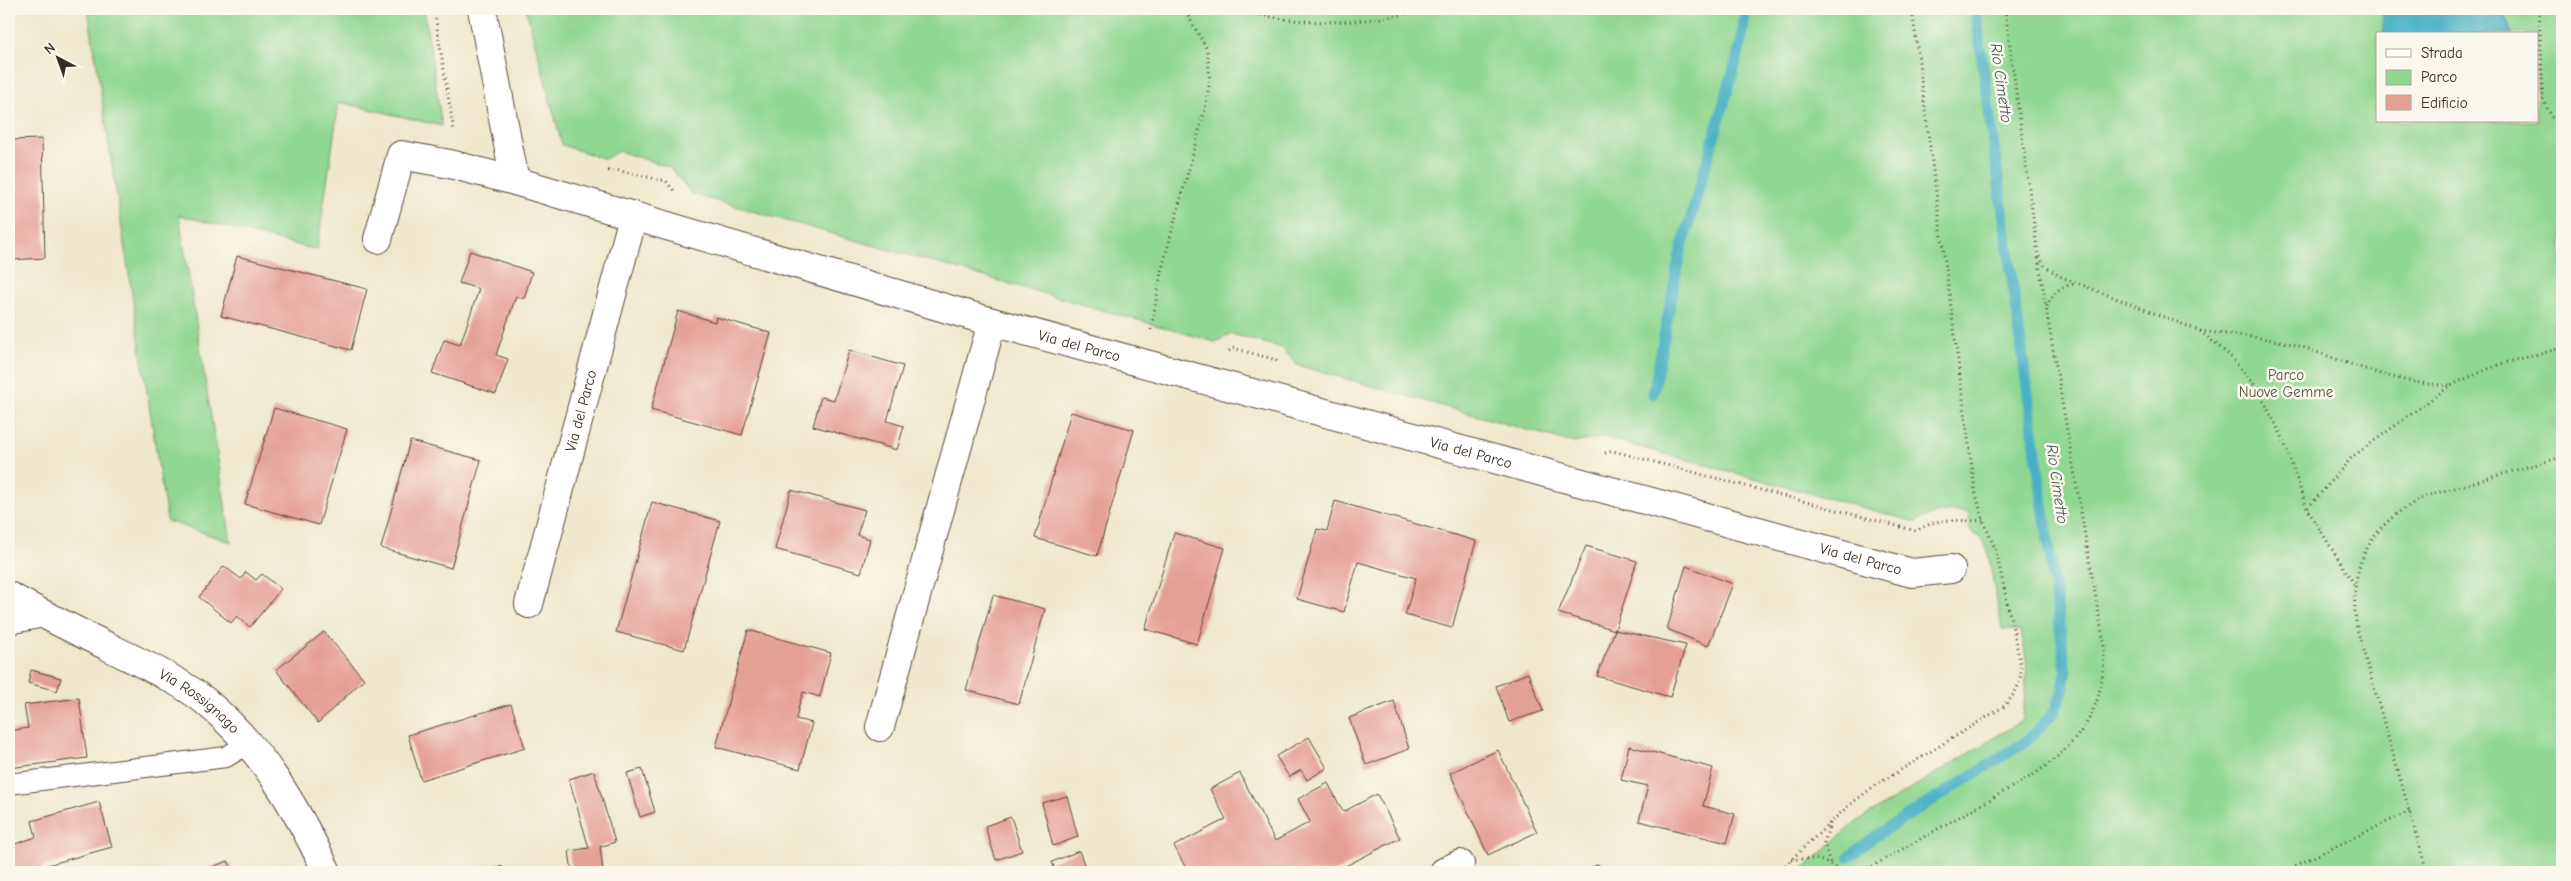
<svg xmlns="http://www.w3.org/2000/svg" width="2571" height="881" viewBox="0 0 2571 881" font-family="'Comic Neue',sans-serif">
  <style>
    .green { fill: #90d791; stroke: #668058; fill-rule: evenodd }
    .water { fill: #46b0c4; stroke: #406d71 }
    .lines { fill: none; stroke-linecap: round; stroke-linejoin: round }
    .stream { stroke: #46b0c4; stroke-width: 11 }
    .building { fill: #e5a094 }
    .lane-casing { stroke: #564638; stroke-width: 22 }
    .street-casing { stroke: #564638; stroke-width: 30 }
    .secondary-casing { stroke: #564638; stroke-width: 30 }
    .path { stroke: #564638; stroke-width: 3; stroke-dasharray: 1 4; stroke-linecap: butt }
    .lane { stroke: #fff; stroke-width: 20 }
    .street { stroke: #fff; stroke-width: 28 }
    .secondary { stroke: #fff; stroke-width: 28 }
    .labels { text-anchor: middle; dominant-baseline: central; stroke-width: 5; stroke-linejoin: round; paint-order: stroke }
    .street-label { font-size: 15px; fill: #3b2a1e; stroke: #fbf7ec }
    .park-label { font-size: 15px; fill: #50553b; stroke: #fbf7ec }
    .water-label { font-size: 16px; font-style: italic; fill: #3f5958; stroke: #fbf7ec }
  </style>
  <rect width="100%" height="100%" fill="#fbf7ec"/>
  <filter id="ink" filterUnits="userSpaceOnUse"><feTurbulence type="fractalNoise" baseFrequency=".02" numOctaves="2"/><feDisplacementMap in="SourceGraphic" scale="10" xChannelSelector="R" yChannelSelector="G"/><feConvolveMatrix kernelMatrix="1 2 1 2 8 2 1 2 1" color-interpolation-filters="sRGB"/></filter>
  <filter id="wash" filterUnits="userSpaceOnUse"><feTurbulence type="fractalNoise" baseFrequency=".0096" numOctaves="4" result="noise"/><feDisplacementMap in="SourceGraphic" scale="20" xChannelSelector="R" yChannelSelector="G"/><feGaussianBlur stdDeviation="1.12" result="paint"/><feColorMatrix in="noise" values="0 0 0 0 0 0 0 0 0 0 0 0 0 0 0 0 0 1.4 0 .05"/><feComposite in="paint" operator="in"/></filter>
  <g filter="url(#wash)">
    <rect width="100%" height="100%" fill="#efe8cc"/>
    <!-- green -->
    <g class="green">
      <path d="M88,9H424L442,126L339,102L317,250L179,215L231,542L167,521Z"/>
      <path d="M526,9H2562V872H1800L1853,824L2023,720L2027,664L2021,631L2002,629L1987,548L1979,537L1970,531L1969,512C1948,511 1934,511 1916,522L1603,437L1574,443L1297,365L1282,348L1232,334L1215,342L692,194L669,167L618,151L605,159L562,145ZM2377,34H2537V121H2377Z"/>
    </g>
    <!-- water -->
    <path class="water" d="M2382,9H2504L2512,34H2384Z"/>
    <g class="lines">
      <!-- stream -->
      <g class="stream">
        <path d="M1653,394L1679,258L1741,44L1746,9"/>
        <path d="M1849,857L1874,837L2028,740L2055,711L2063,690L2066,671L1975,9"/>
      </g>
    </g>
    <g id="blocks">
      <!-- building -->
      <g class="building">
        <path d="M42,139L45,258L9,260V140Z"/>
        <path d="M470,251L532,272L524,299L516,296L496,355L508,359L496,394L432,373L444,340L460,345L479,289L459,283Z"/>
        <path d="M237,256L367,289L351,350L221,316Z"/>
        <path d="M678,311L715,322L716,317L771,333L742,435L651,410Z"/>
        <path d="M849,350L903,366L887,421L904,426L897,450L813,426L821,397L834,400Z"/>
        <path d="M274,408L347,429L319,525L245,504Z"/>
        <path d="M1071,412L1134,430L1097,556L1035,538Z"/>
        <path d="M410,441L481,460L451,568L381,548Z"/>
        <path d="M791,490L865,510L857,535L870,539L861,573L775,549Z"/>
        <path d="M1335,501L1476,541L1452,628L1405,615L1416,578L1358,562L1344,612L1297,599L1317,529L1327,531Z"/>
        <path d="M652,502L720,521L684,650L616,632Z"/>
        <path d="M1174,533L1225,548L1197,644L1145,629Z"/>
        <path d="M1586,546L1637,561L1615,630L1558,613Z"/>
        <path d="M224,566L241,579L246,572L256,580L262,574L281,589L250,627L237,616L231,623L199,597Z"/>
        <path d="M1686,566L1733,584L1708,646L1667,629Z"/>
        <path d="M993,595L1045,609L1019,704L966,690Z"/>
        <path d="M748,630L831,653L820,697L803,692L799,705L796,719L812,723L800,769L716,747Z"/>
        <path d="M1615,630L1686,645L1670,697L1597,676Z"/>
        <path d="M324,632L364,679L318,723L276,670Z"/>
        <path d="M31,670L61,678L57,691L28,683Z"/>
        <path d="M1528,673L1543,711L1509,722L1496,686Z"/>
        <path d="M79,698L87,758L9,768V731L28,728L24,705Z"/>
        <path d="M1394,701L1409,749L1366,765L1349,718Z"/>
        <path d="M511,704L525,748L421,780L408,735Z"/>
        <path d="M1309,737L1327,768L1307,780L1301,770L1289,777L1276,756Z"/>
        <path d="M1629,746L1713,768L1703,806L1735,814L1727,843L1639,821L1648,786L1621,780Z"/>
        <path d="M1498,750L1537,832L1488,855L1450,773Z"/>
        <path d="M642,769L655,812L640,817L627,773Z"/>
        <path d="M594,771L615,842L600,847L603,871L572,872L569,851L589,848L569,779Z"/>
        <path d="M1240,773L1275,841L1310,822L1298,799L1328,783L1343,812L1377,794L1400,838L1334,872H1188L1174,846L1226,819L1210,789Z"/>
        <path d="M1067,796L1078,837L1053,846L1042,803Z"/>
        <path d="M99,802L112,847L41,867L43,872H16L9,846L36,837L32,821Z"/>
        <path d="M1011,817L1022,851L996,860L985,826Z"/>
        <path d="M1079,851L1087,872H1056L1052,862Z"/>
        <path d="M228,861L234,872H211L209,868Z"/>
        <path d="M1598,864L1604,872H1584Z"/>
        <path d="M502,866L503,872H485Z"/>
      </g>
    </g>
  </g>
  <g filter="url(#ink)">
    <use href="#blocks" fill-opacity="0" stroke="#564638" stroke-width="1"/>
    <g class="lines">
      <defs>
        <g id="lane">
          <path d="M9,624L49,616"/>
          <path d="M9,784L226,757L249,743"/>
        </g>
        <g id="street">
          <path d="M482,9L515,181"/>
          <path id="s1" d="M378,239L401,155L450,164L515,181L992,322L1912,573L1951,569"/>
          <path id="s2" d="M529,604L633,217"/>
          <path d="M880,727L992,322"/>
          <path d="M1444,872L1460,864"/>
        </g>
        <g id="secondary">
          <path id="s3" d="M9,596C41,613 74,630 107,646C140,663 176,678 205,701C262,748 296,807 327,872"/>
        </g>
      </defs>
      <!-- lane casing -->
      <use href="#lane" class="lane-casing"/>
      <!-- street casing -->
      <use href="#street" class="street-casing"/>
      <!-- secondary casing -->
      <use href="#secondary" class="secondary-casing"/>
      <!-- path -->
      <g class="path">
        <path d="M434,9L454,132"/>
        <path d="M1236,9C1299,27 1364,25 1427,9"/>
        <path d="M2005,9L2038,255L2045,266L2059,276L2200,331L2228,354L2256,387L2282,436L2307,509"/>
        <path d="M2539,9L2543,100L2552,117L2562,122"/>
        <path d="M608,171L616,170L666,181L675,192"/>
        <path d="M2038,258L2046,306"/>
        <path d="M1151,330L1161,272L1205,109L1210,80L1207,49L1184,9"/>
        <path d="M2200,331C2231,335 2269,337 2299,346C2348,362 2396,385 2449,385"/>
        <path d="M1229,351L1233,348L1276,360L1278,364"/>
        <path d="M1605,453L1613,451L1916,531C1946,514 1952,523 1983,520"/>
        <path d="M2354,584L2307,509L2352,457L2451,385L2500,364L2562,348"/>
        <path d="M1830,823L1824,843L1830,863"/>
        <path d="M1791,860C1812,857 1824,858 1841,872L1871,867L2033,775C2084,740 2105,708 2104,645L2046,308C2053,293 2059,286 2076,284"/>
        <path d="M1778,872L1847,807L1873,787L2003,707C2016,693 2021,685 2021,666L1996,551L1983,520L1975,491L1912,9"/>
        <path d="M2282,872L2410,811"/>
        <path d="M2427,872L2357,629C2347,566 2369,524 2426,496L2562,457"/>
      </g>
      <!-- lane -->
      <use href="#lane" class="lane"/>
      <!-- street -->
      <use href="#street" class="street"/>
      <!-- secondary -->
      <use href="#secondary" class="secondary"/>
    </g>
  </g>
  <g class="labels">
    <!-- street labels -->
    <g class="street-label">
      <text stroke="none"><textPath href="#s1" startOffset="792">Via del Parco</textPath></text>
      <text stroke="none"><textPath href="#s2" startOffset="200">Via del Parco</textPath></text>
      <text stroke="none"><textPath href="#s1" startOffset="1198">Via del Parco</textPath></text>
      <text stroke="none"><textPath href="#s1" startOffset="1602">Via del Parco</textPath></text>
      <text stroke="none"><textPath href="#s3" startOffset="218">Via Rossignago</textPath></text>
    </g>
    <!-- park labels -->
    <g class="park-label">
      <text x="2286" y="375">Parco<tspan x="2286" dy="17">Nuove Gemme</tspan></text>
    </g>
    <!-- water labels -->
    <g class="water-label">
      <text transform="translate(2001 83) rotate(82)">Rio Cimetto</text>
      <text transform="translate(2057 484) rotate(82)">Rio Cimetto</text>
    </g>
  </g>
  <!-- margin -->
  <rect width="2571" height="881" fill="none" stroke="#fbf7ec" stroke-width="30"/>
  <!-- legend -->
  <rect x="2376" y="32" width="162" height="90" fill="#fbf7ec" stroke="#aea59a"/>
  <rect x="2386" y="49" width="25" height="8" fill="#ffffff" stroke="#aea59a"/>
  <text x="2421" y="58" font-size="15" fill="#3b2a1e">Strada</text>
  <rect x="2386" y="70" width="25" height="15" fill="#90d791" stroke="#aea59a"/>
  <text x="2421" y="82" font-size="15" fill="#3b2a1e">Parco</text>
  <rect x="2386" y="95" width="25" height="15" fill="#e5a094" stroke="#aea59a"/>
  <text x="2421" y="108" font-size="15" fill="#3b2a1e">Edificio</text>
  <!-- north arrow -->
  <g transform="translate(58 58) rotate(319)" stroke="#fbf7ec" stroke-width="4" paint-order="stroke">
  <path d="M0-4L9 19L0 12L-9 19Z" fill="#3b2a1e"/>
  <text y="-8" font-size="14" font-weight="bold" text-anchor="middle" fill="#3b2a1e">N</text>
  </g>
</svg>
